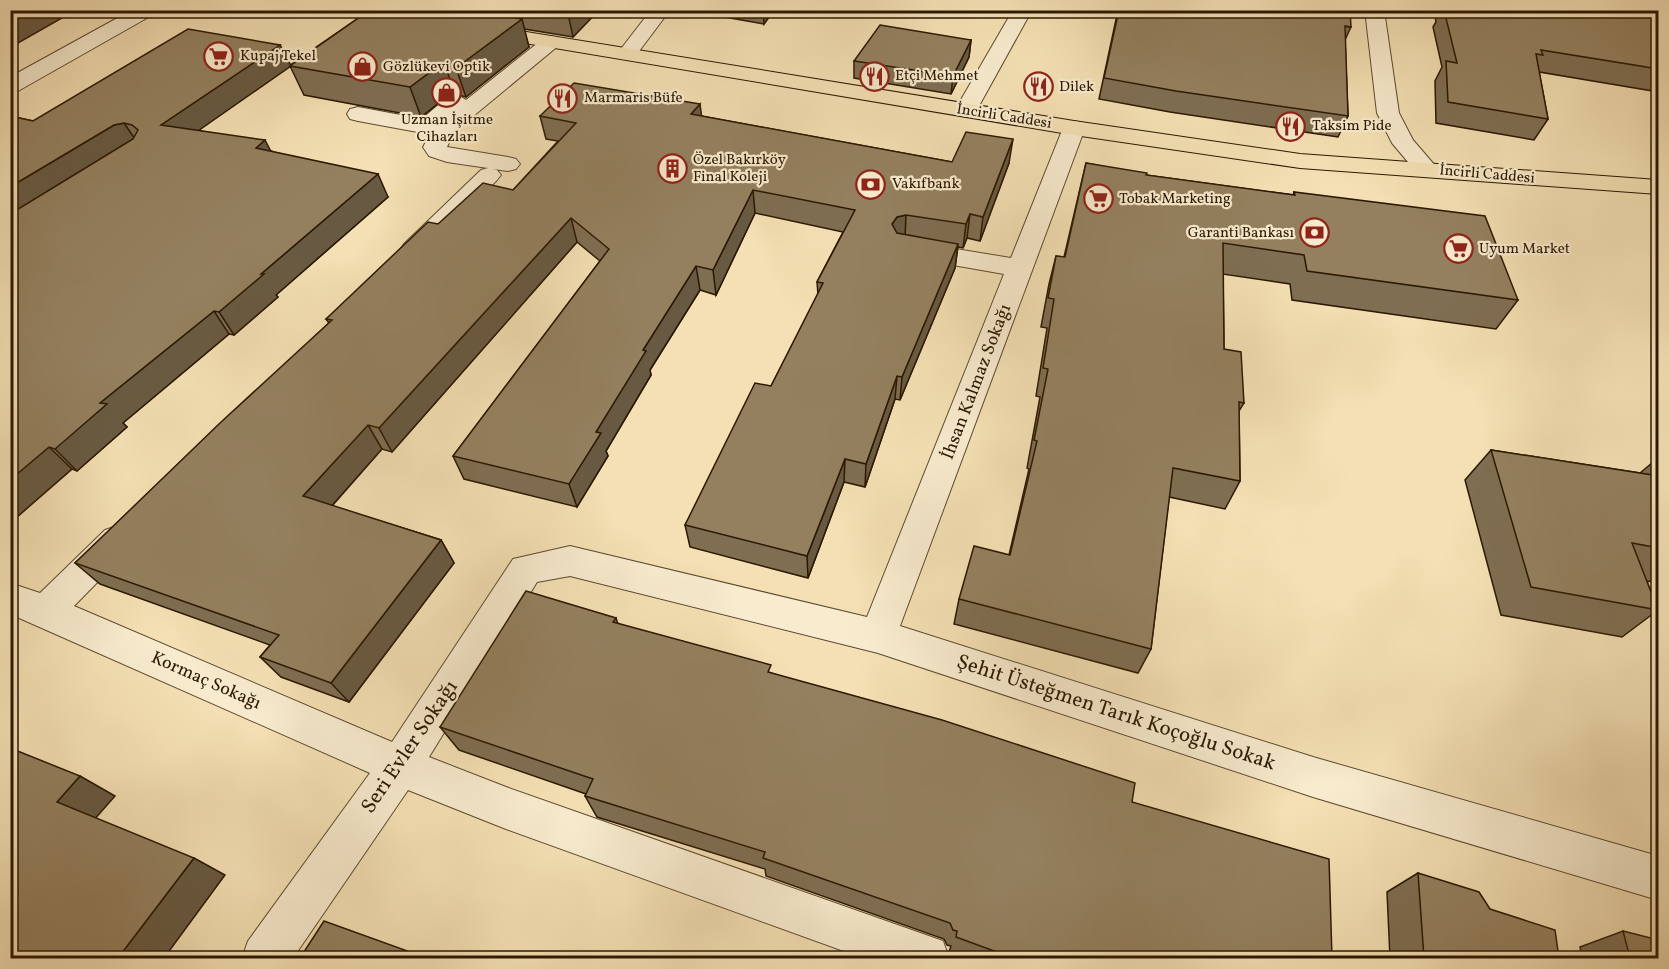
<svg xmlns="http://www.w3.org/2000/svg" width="1669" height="969" viewBox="0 0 1669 969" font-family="Vollkorn,serif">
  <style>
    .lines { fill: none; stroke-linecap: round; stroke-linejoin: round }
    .minor-casing { stroke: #5d4a2e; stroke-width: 2 }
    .major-casing { stroke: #2b1802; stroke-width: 2 }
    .minor { fill: #f8ebce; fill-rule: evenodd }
    .major { fill: #f4e0b4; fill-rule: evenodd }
    .wall { fill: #7f6e52; stroke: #2b1802; stroke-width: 1.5 }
    .shaded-wall { fill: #685a42; stroke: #2b1802; stroke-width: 1.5 }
    .building { fill: #94805f; stroke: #2b1802; stroke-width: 1.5 }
    .labels { text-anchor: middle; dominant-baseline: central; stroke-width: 4.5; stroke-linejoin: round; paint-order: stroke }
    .far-poi-label { font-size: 15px; fill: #2b1802; stroke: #f8ebce; text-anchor: start }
    .far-street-label { font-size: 15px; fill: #2b1802; stroke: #f8ebce }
    .street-label { font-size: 18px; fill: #2b1802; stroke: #f8ebce }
    .near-street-label { font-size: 21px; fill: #2b1802; stroke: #f8ebce }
  </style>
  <rect width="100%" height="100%" fill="#f4e0b4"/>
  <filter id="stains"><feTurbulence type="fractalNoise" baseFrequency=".00333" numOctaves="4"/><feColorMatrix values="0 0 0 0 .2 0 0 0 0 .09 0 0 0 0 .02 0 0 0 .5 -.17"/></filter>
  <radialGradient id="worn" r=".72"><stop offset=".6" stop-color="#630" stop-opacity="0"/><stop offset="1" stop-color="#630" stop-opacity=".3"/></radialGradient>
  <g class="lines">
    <defs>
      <g id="minor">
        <path d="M132,10H156L154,14L18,91L10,92V77Z"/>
        <path d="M651,10H670L634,58H620L617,54Z"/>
        <path d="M1013,10H1032L974,115L966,117L958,115L955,110Z"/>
        <path d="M1365,10H1384L1399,113L1413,140L1438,169L1434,174L1426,176L1418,174L1392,143L1377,113Z"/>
        <path d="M551,36L558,38L561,42L558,46L454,132L447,147L508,157L516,159L520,164L516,169L508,171L493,169L497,170L501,175L497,180L422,256L413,258L404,256L400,250L404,244L481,170L488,168L447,162L429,156L423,147L432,131L423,133L358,121L350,119L347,114L350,109L358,107L422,119C434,110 451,88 466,100L544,38Z"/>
        <path d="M1074,121L1082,123L1085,128L900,626L1313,757L1658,856V900L1313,797L878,653L570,576L537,582L429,757L506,787L926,935L943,941L949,958H863L506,829L408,790L293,958H242L248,941L370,773L10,614V583L40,593L105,530L117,526L129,530L134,540L129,550L74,606L392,742L513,559L570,546L867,617L1004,274L913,258L904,256L900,250L904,244L913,242L1011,258L1063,128L1066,123Z"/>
      </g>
      <g id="major">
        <path d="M346,10H395L419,15L422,19L419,23L412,25L355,16L348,14Z"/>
        <path d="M484,25L1074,121L1300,154L1658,180V194L1300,168L1074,135L477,35L474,31L477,27Z"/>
      </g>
    </defs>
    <!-- minor casing -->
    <use href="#minor" class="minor-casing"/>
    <!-- major casing -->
    <use href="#major" class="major-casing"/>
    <!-- minor -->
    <use href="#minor" class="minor"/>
    <!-- major -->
    <use href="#major" class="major"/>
  </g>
  <!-- wall -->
  <g class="wall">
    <path d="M370,10H599L573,37L524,29L529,47L466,97L455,94L448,96L421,117L304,95L290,66L198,130L271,151L388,197L276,295L278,297L234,335L229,334L123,423L127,427L77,471L72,469L10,523V116L33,121L280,45L290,65Z"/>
    <path d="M718,10H774L764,24L719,16Z"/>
    <path d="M1118,10L1351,27L1345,40L1348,116L1338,137L1170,112L1099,99Z"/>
    <path d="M1434,10H1659V92L1539,72L1548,119L1534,140L1436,123L1435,81L1442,67L1433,27L1436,22Z"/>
    <path d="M971,40L969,57L951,94L854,78V61Z"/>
    <path d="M540,116H701L952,162L1009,163L980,241L967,238L963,248L958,247L955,268L900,400L895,399L865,487L844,482L808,578L690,547L685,525L771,386L818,295L817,282L843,232L755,213L716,295L700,290L650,370L651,375L606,451L608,456L577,507L464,479L453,456L600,261L577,242L392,452L382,449L332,506L441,540L454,563L349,702L281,677L260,657L270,645L100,584L75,563L329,323L326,319L438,224L513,190L558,141L546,139Z"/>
    <path d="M1086,163L1146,175L1293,195L1294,192L1518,300L1496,329L1292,300L1290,284L1223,274L1224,349L1244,403L1239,411L1240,481L1225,509L1169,497L1151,649L1138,673L954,624L959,599L1009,555L1029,469L1027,468L1040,397L1036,396L1047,328L1041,327L1049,284L1056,256L1064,257Z"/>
    <path d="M1491,450L1640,473L1659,457V583L1647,581L1658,610L1622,637L1501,615L1465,480Z"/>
    <path d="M616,618L618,624L771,673L1132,802L1332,958H966L949,952L951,946L947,945L944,939L766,876L765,869L597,817L585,796L586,794L459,750L440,727Z"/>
    <path d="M1418,873L1559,958H1390L1387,892Z"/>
    <path d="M1623,931L1659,958H1582L1580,947Z"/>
  </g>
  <!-- shaded-wall -->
  <g class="shaded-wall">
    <path d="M17,10H76L11,47L10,14Z"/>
    <path d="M571,10H599L573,37L568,14Z"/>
    <path d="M763,10H774L764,24Z"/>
    <path d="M522,19L529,47L466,97L456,68Z"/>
    <path d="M971,40L969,57L951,94L953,76Z"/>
    <path d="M280,45L291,66L175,147L161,125Z"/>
    <path d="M445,65L455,94L448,96L421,117L410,87L437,67Z"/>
    <path d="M700,104L703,127L691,114Z"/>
    <path d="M124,123L139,145L10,221V187L114,125Z"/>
    <path d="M1013,139L1009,163L980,241L983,217Z"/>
    <path d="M265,140L277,163L256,148Z"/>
    <path d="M378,174L388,197L276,295L278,297L234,335L219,312L261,274Z"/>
    <path d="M753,190L755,213L716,295L713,270Z"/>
    <path d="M970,214L967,238L963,248L966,224Z"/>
    <path d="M906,215L905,239L896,241L892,224L897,217Z"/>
    <path d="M571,218L577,242L392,452L379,428Z"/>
    <path d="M958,244L955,268L900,400L902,377Z"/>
    <path d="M696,266L700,290L650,370L651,375L606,451L608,456L577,507L569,484L596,432L643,350Z"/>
    <path d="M214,311L229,334L123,423L127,427L77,471L55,449L100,403Z"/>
    <path d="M897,376L895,399L865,487L866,464Z"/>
    <path d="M368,425L382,449L320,519L303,496Z"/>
    <path d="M49,447L72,469L10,523V480Z"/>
    <path d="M845,459L844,482L808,578L807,556Z"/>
    <path d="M441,540L454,563L349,702L331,683Z"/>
    <path d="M80,776L115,796L93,821L57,802Z"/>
    <path d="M194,858L225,875L164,958H118Z"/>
  </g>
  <!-- building -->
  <g class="building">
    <path d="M370,10H470L522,19L456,68L445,65L437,67L410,87L290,66Z"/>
    <path d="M548,10H571L568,14Z"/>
    <path d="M1119,10H1350L1351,27L1345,26L1348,116L1176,91L1104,78Z"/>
    <path d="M1444,10H1659V69L1541,50L1543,55L1536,54L1548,119L1448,102L1446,61L1457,63Z"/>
    <path d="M880,25L971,40L953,76L854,61Z"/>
    <path d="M188,29L280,45L161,125L265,140L256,148L378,174L261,274H264L219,312L214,311L100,403L107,404L55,449L49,447L10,480V214L133,139L138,130L132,125L124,123L114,125L10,187V116L33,121Z"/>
    <path d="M574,83L700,104L691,114L952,162L966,132L1013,139L983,217L970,214L966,224L906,215L897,217L892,224L897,233L958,244L902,377L897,376L866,464L845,459L807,556L685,525L755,383L771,386L823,283L817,282L855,210L753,190L713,270L696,266L643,350L646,351L596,432L601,433L569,484L453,456L609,249L571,218L379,428L368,425L303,496L441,540L331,683L260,657L279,635L75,563L220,423L332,320L326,319L428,222L438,224L483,183L513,190L576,123L540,116Z"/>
    <path d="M1086,163L1147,173L1146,175L1295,195L1294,192L1485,216L1518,300L1307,271L1304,255L1223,243L1224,349L1241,352L1244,403L1239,402L1240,481L1173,468L1151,649L959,599L974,546L1010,555L1037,441L1034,440L1048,369L1043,368L1054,299L1048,298L1056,256L1065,257Z"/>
    <path d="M1491,450L1659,476V548L1632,543L1658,610L1531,587Z"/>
    <path d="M526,591L616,618L613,622L771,665L768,672L942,720L1135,783L1132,802L1329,859L1332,958H1013L956,937L957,931L953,930L950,923L763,858L765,852L585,796L593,779L440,727Z"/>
    <path d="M10,748L80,776L57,802L194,858L118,958H10Z"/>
    <path d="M1418,873L1479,892L1490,909L1555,930L1559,958H1424Z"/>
    <path d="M324,921L424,957V958H300Z"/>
    <path d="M1623,931L1659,940V958H1630Z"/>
  </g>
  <!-- icons -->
  <defs>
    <symbol id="supermarket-ring" viewBox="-11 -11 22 22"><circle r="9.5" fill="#f8ebce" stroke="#8f2418" stroke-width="1.5"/><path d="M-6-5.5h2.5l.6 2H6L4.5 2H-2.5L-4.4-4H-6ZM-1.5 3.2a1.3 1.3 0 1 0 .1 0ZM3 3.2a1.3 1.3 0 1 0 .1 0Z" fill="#8f2418"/></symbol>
    <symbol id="shop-ring" viewBox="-11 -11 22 22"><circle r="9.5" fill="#f8ebce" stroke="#8f2418" stroke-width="1.5"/><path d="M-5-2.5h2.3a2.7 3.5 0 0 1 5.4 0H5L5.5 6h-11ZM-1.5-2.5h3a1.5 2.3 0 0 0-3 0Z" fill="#8f2418"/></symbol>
    <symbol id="restaurant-ring" viewBox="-11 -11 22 22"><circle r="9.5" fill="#f8ebce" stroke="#8f2418" stroke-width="1.5"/><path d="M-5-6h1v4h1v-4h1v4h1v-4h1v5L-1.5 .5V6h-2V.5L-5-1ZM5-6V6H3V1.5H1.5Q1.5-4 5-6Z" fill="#8f2418"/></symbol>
    <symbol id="building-ring" viewBox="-11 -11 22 22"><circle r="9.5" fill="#f8ebce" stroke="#8f2418" stroke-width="1.5"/><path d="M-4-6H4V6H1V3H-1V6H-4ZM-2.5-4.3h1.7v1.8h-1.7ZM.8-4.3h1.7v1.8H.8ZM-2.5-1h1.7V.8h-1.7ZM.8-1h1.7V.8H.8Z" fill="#8f2418"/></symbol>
    <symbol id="bank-ring" viewBox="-11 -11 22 22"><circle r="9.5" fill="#f8ebce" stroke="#8f2418" stroke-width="1.5"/><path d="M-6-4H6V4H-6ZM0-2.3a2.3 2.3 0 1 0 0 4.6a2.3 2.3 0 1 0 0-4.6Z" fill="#8f2418"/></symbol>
  </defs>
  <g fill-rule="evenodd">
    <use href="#supermarket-ring" x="202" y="40" width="33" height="33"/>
    <use href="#shop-ring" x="346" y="50" width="33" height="33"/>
    <use href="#restaurant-ring" x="858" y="60" width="33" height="33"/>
    <use href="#restaurant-ring" x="1022" y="70" width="33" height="33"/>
    <use href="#shop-ring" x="430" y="76" width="33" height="33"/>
    <use href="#restaurant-ring" x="546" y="82" width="33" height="33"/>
    <use href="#restaurant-ring" x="1274" y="110" width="33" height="33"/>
    <use href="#building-ring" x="656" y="152" width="33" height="33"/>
    <use href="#bank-ring" x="854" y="168" width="33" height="33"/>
    <use href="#supermarket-ring" x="1082" y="182" width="33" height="33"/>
    <use href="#bank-ring" x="1298" y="216" width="33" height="33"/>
    <use href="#supermarket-ring" x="1442" y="232" width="33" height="33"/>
  </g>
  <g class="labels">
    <!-- far-poi labels -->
    <g class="far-poi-label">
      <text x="240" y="56">Kupaj Tekel</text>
      <text x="383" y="67">Gözlükevi Optik</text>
      <text x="895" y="76">Etçi Mehmet</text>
      <text x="1059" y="87">Dilek</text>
      <text x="584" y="98">Marmaris Büfe</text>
      <text x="447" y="120" text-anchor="middle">Uzman İşitme<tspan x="447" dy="17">Cihazları</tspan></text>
      <text x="1312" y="126">Taksim Pide</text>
      <text x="693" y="160">Özel Bakırköy<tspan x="693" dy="17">Final Koleji</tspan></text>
      <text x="892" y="184">Vakıfbank</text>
      <text x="1119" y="199">Tobak Marketing</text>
      <text x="1294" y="233" text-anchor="end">Garanti Bankası</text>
      <text x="1479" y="249">Uyum Market</text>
    </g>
    <!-- far-street labels -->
    <g class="far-street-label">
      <text transform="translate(1004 117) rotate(9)">İncirli Caddesi</text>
      <text transform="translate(1487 175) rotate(5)">İncirli Caddesi</text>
    </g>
    <!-- street labels -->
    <g class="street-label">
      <text transform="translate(977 382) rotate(-69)">İhsan Kalmaz Sokağı</text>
      <text transform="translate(206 681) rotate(24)">Kormaç Sokağı</text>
    </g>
    <!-- near-street labels -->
    <g class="near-street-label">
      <text transform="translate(1116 713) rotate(18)">Şehit Üsteğmen Tarık Koçoğlu Sokak</text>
      <text transform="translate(410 747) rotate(-56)">Seri Evler Sokağı</text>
    </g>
  </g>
  <!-- margin -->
  <rect width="1669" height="969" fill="none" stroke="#f4e0b4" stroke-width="36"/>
  <rect x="12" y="12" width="1645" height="945" fill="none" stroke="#2b1802" stroke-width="3"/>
  <rect x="18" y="18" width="1633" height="933" fill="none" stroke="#2b1802" stroke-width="1.5"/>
  <rect width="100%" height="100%" filter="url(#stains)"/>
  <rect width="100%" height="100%" fill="url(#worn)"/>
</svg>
